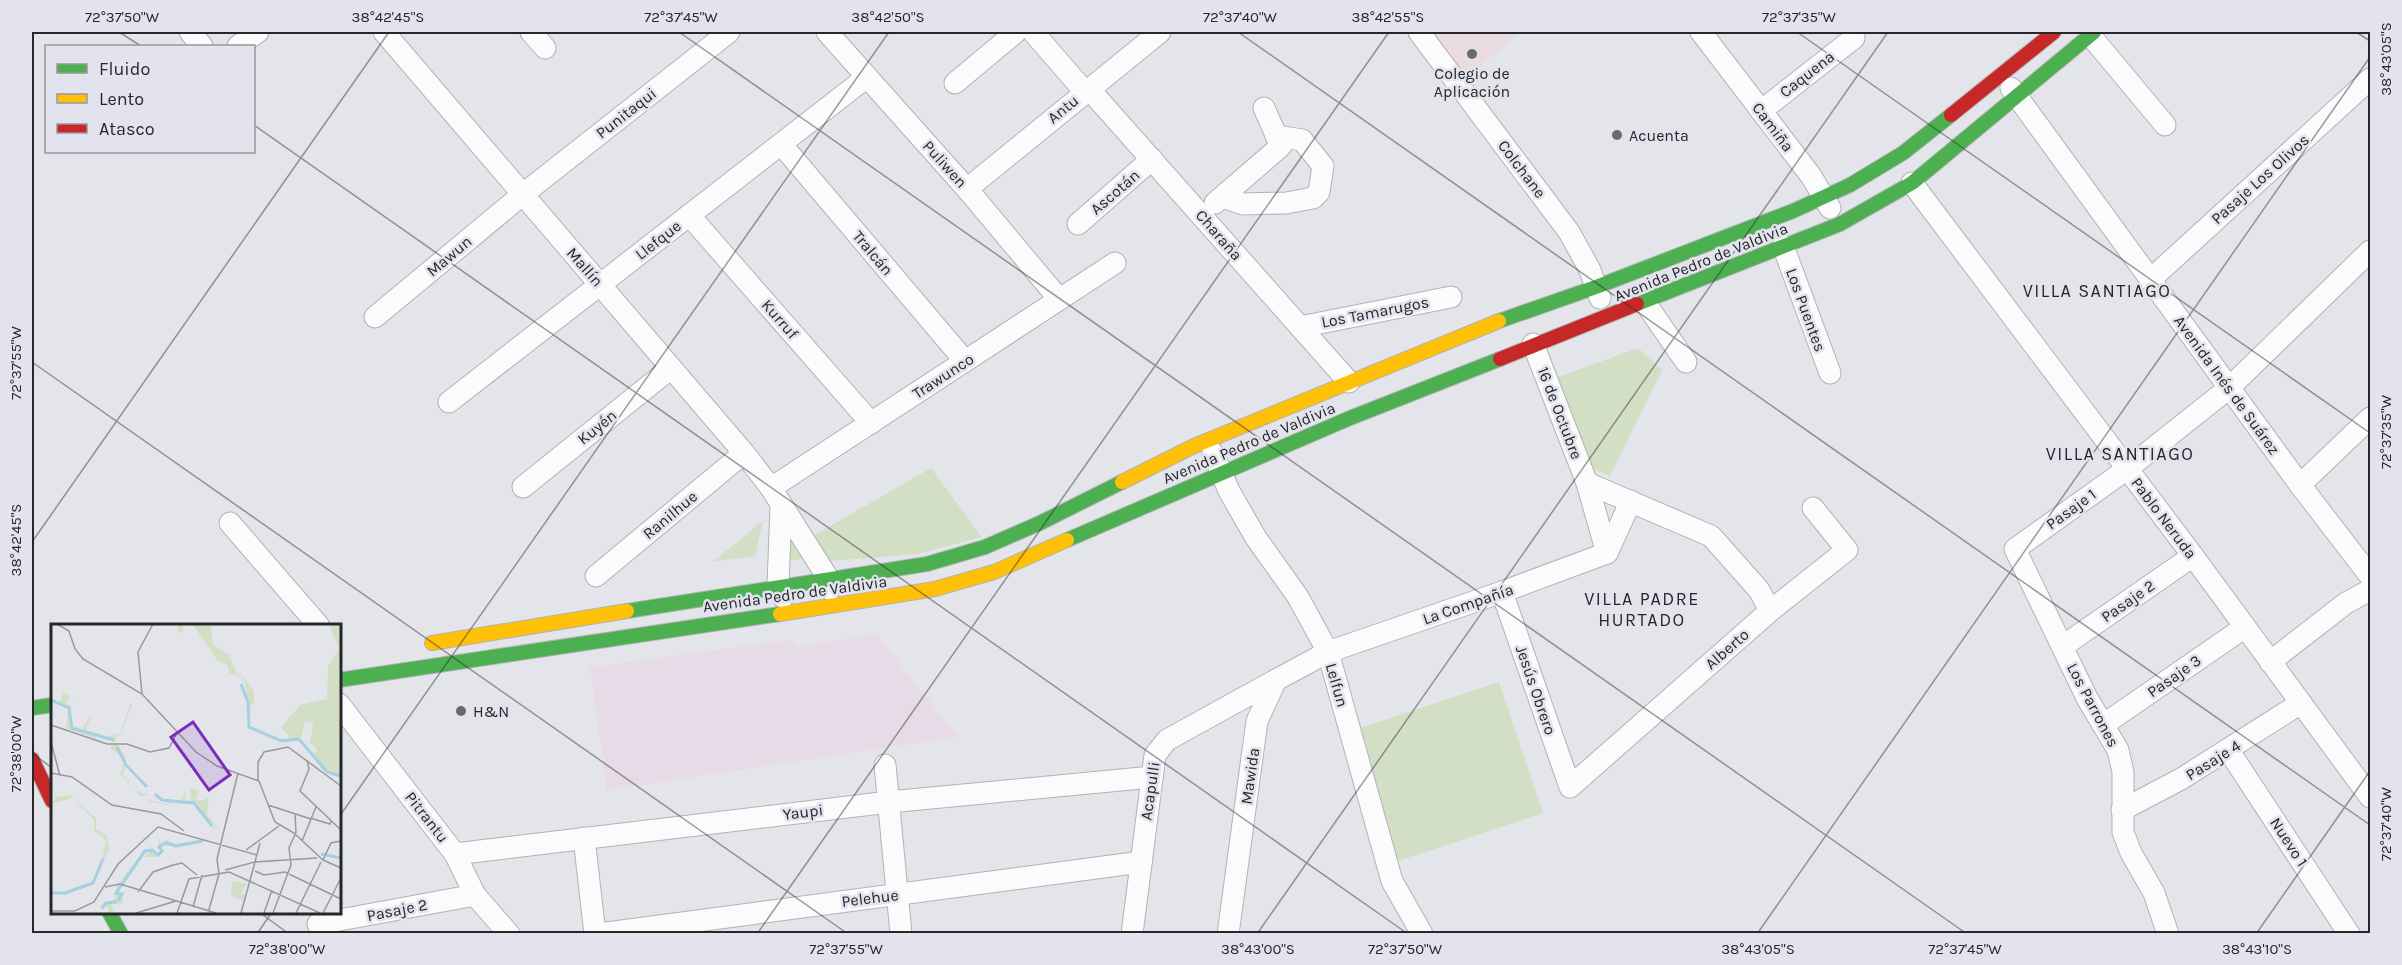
<svg xmlns="http://www.w3.org/2000/svg" width="2402" height="965" viewBox="0 0 2402 965" font-family="Karla,sans-serif">
  <style>
    .industrial { fill: #e6dbe6 }
    .education { fill: #e9dbde }
    .green { fill: #d3dfc5 }
    .lines { fill: none; stroke-linecap: round; stroke-linejoin: round }
    .street-casing { stroke: #b2b2b6; stroke-width: 23 }
    .fast-casing { stroke: #b2b2b6; stroke-width: 16 }
    .slow-casing { stroke: #b2b2b6; stroke-width: 16 }
    .jam-casing { stroke: #b2b2b6; stroke-width: 16 }
    .street { stroke: #fbfbfc; stroke-width: 21 }
    .fast { stroke: #4caf50; stroke-width: 14 }
    .slow { stroke: #ffc107; stroke-width: 14 }
    .jam { stroke: #c62828; stroke-width: 14 }
    .ticks { fill: none; stroke: #26272a; stroke-width: 1.5; stroke-opacity: 0.45 }
    .poi-dot { fill: #686a6d; stroke: #e2e3ec; stroke-width: 2 }
    .labels { text-anchor: middle; dominant-baseline: central; stroke-width: 5; stroke-linejoin: round; paint-order: stroke }
    .poi-label { font-size: 16px; fill: #26272a; stroke: #e2e3ec; text-anchor: start }
    .street-label { font-size: 16px; fill: #26272a; stroke: #e2e3ec }
    .neighbourhood-label { font-size: 18px; letter-spacing: 1.5px; fill: #26272a; stroke: #e2e3ec }
    .inset-river { fill: none; stroke: #a5cfe3; stroke-width: 3 }
    .inset-road { fill: none; stroke: #98999d; stroke-width: 1.5 }
    .view { fill: #7b2cbf; fill-opacity: 0.15; stroke: #7b2cbf; stroke-width: 3 }
    .inset-edge { fill: none; stroke: #26272a; stroke-width: 3 }
    .neatline { fill: none; stroke: #26272a; stroke-width: 2 }
    .ticks-label { font-size: 15px; text-anchor: middle; fill: #26272a }
  </style>
  <rect width="100%" height="100%" fill="#e4e5ea"/>
  <!-- industrial -->
  <path class="industrial" d="M876,634L958,737L607,790L590,667L789,640L798,647Z"/>
  <!-- education -->
  <path class="education" d="M1432,32H1519L1468,77Z"/>
  <!-- green -->
  <g class="green">
    <path d="M1638,348L1662,370L1610,476L1591,468L1555,378Z"/>
    <path d="M931,468L982,537L917,554L829,561L811,537Z"/>
    <path d="M763,521L755,556L712,562Z"/>
    <path d="M791,539L802,559L789,561Z"/>
    <path d="M1499,682L1543,813L1395,862L1351,731Z"/>
  </g>
  <g class="lines">
    <defs>
      <g id="street">
        <path d="M190,32L202,46"/>
        <path d="M384,32L744,453L771,488L828,578L830,589"/>
        <path d="M531,32L545,48"/>
        <path d="M827,32L967,189L1059,299"/>
        <path d="M1033,32L1085,92"/>
        <path d="M1419,32L1569,232L1590,270L1600,298"/>
        <path d="M1701,32L1811,176L1830,208"/>
        <path d="M2090,35L2165,125"/>
        <path d="M238,46L258,32"/>
        <path d="M955,83L1016,32"/>
        <path d="M2011,88L2300,485L2370,576"/>
        <path d="M1089,89L1349,382"/>
        <path d="M1761,111L1854,38"/>
        <path d="M781,144L965,361"/>
        <path d="M1912,183L2193,556L2370,797"/>
        <path d="M967,189L1160,32"/>
        <path d="M1223,197L1243,204L1286,203L1313,198L1319,192L1323,166L1302,140L1276,136"/>
        <path d="M1215,203L1281,146L1264,108"/>
        <path d="M689,215L871,423"/>
        <path d="M1078,224L1152,159"/>
        <path d="M1783,246L1830,373"/>
        <path d="M2150,280L2370,79"/>
        <path d="M1644,301L1686,362"/>
        <path d="M375,317L522,195L729,32"/>
        <path d="M1300,327L1451,297"/>
        <path d="M1533,344L1587,483L1607,553"/>
        <path d="M449,402L867,77"/>
        <path d="M1213,453L1229,491L1256,538L1298,597L1328,652L1392,881L1422,934"/>
        <path d="M1587,483L1711,536L1759,590L1770,611"/>
        <path d="M2300,485L2370,418"/>
        <path d="M523,487L671,368"/>
        <path d="M771,488L1115,263"/>
        <path d="M781,506L778,586L783,597"/>
        <path d="M230,523L319,626"/>
        <path d="M1607,553L1631,501"/>
        <path d="M596,576L744,453"/>
        <path d="M1502,592L1570,787L1770,611L1847,550L1813,508"/>
        <path d="M2063,646L2193,556"/>
        <path d="M2270,662L2346,603L2370,590"/>
        <path d="M339,704L455,854L475,895L509,934"/>
        <path d="M2103,725L2245,627"/>
        <path d="M2229,751L2349,934"/>
        <path d="M885,765L901,934"/>
        <path d="M2122,810L2181,779L2301,703"/>
        <path d="M584,838L595,934"/>
        <path d="M455,854L889,802L1152,777"/>
        <path d="M318,924L475,895"/>
        <path d="M599,934L1141,862"/>
        <path d="M1132,934L1155,755L1167,740L1276,680"/>
        <path d="M1228,934L1257,721L1276,680L1328,652L1502,592L1607,553"/>
        <path d="M2168,934L2154,893L2131,853L2123,832V772L2118,750L2087,698L2015,549L2127,469L2229,388L2370,251"/>
      </g>
      <g id="fast">
        <path d="M1637,304L1840,224L1912,183L2094,32"/>
        <path d="M1499,321L1596,287L1793,211L1850,185L1903,153L1951,115"/>
        <path d="M1067,540L1350,418L1500,359"/>
        <path d="M627,611L927,564L985,547L1040,523L1122,482"/>
        <path d="M339,680L780,614"/>
        <path d="M32,708L52,705"/>
        <path d="M109,912L121,934"/>
      </g>
      <g id="slow">
        <path d="M1122,482L1194,446L1499,321"/>
        <path d="M780,614L935,589L994,572L1067,540"/>
        <path d="M432,643L627,611"/>
      </g>
      <g id="jam">
        <path d="M1951,115L2054,32"/>
        <path d="M1500,359L1637,304"/>
        <path d="M32,759L52,801"/>
      </g>
    </defs>
    <!-- street casing -->
    <use href="#street" class="street-casing"/>
    <!-- fast casing -->
    <use href="#fast" class="fast-casing"/>
    <!-- slow casing -->
    <use href="#slow" class="slow-casing"/>
    <!-- jam casing -->
    <use href="#jam" class="jam-casing"/>
    <!-- street -->
    <use href="#street" class="street"/>
    <!-- fast -->
    <use href="#fast" class="fast"/>
    <!-- slow -->
    <use href="#slow" class="slow"/>
    <!-- jam -->
    <use href="#jam" class="jam"/>
  </g>
  <!-- ticks -->
  <path class="ticks" d="M119,32L141,46M679,32L1967,934M1238,32L2370,825M1797,32L2370,433M2356,32L2370,41M254,125L1408,934M32,362L848,934M32,542L389,32M32,753L52,768M339,817L889,32M259,912L289,934M257,934L272,912M757,934L1389,32M1257,934L1888,32M1757,934L2370,57M2256,934L2370,771"/>
  <!-- markers -->
  <g class="poi-dot">
    <circle cx="1472" cy="54" r="6"/>
    <circle cx="1617" cy="135" r="6"/>
    <circle cx="461" cy="711" r="6"/>
  </g>
  <g class="labels">
    <!-- poi labels -->
    <g class="poi-label">
      <text x="1472" y="73" text-anchor="middle">Colegio de<tspan x="1472" dy="18">Aplicación</tspan></text>
      <text x="1629" y="135">Acuenta</text>
      <text x="473" y="711">H&amp;N</text>
    </g>
    <!-- street labels -->
    <g class="street-label">
      <text transform="translate(1807 74) rotate(-38)">Caquena</text>
      <text transform="translate(1063 109) rotate(-39)">Antu</text>
      <text transform="translate(626 113) rotate(-38)">Punitaqui</text>
      <text transform="translate(1773 127) rotate(53)">Camiña</text>
      <text transform="translate(945 164) rotate(48)">Puliwen</text>
      <text transform="translate(1522 169) rotate(53)">Colchane</text>
      <text transform="translate(2260 179) rotate(-42)">Pasaje Los Olivos</text>
      <text transform="translate(1115 192) rotate(-41)">Ascotán</text>
      <text transform="translate(1219 235) rotate(49)">Charaña</text>
      <text transform="translate(658 240) rotate(-38)">Llefque</text>
      <text transform="translate(873 253) rotate(50)">Tralcán</text>
      <text transform="translate(449 256) rotate(-40)">Mawun</text>
      <text transform="translate(1701 262) rotate(-22)">Avenida Pedro de Valdivia</text>
      <text transform="translate(585 267) rotate(49)">Mallín</text>
      <text transform="translate(1806 310) rotate(70)">Los Puentes</text>
      <text transform="translate(1375 312) rotate(-11)">Los Tamarugos</text>
      <text transform="translate(780 319) rotate(49)">Kurruf</text>
      <text transform="translate(943 376) rotate(-33)">Trawunco</text>
      <text transform="translate(2227 385) rotate(54)">Avenida Inés de Suárez</text>
      <text transform="translate(1560 413) rotate(69)">16 de Octubre</text>
      <text transform="translate(597 427) rotate(-39)">Kuyén</text>
      <text transform="translate(1249 443) rotate(-23)">Avenida Pedro de Valdivia</text>
      <text transform="translate(2071 509) rotate(-36)">Pasaje 1</text>
      <text transform="translate(670 515) rotate(-40)">Ranilhue</text>
      <text transform="translate(2164 518) rotate(53)">Pablo Neruda</text>
      <text transform="translate(795 594) rotate(-8)">Avenida Pedro de Valdivia</text>
      <text transform="translate(2128 601) rotate(-35)">Pasaje 2</text>
      <text transform="translate(1468 604) rotate(-19)">La Compañía</text>
      <text transform="translate(1727 649) rotate(-41)">Alberto</text>
      <text transform="translate(2174 676) rotate(-35)">Pasaje 3</text>
      <text transform="translate(1337 685) rotate(74)">Lelfun</text>
      <text transform="translate(1536 690) rotate(71)">Jesús Obrero</text>
      <text transform="translate(2093 705) rotate(62)">Los Parrones</text>
      <text transform="translate(2213 760) rotate(-32)">Pasaje 4</text>
      <text transform="translate(1250 776) rotate(-82)">Mawida</text>
      <text transform="translate(1150 791) rotate(-82)">Acapulli</text>
      <text transform="translate(803 812) rotate(-7)">Yaupi</text>
      <text transform="translate(427 817) rotate(52)">Pitrantu</text>
      <text transform="translate(2289 842) rotate(57)">Nuevo 1</text>
      <text transform="translate(870 898) rotate(-7)">Pelehue</text>
      <text transform="translate(397 910) rotate(-11)">Pasaje 2</text>
    </g>
    <!-- neighbourhood labels -->
    <g class="neighbourhood-label">
      <text x="2097" y="291">VILLA SANTIAGO</text>
      <text x="2120" y="454">VILLA SANTIAGO</text>
      <text x="1642" y="599">VILLA PADRE<tspan x="1642" dy="21">HURTADO</tspan></text>
    </g>
  </g>
  <!-- overview -->
  <g transform="translate(51 624)">
    <rect width="290" height="290" fill="#e4e5ea"/>
    <path d="M128,0H156L160,2L162,20L178,31L186,50L190,51L203,67V80L197,82L199,103L235,116L239,114L230,103L249,81L276,75L277,42L288,25L278,0H289V152L271,145L249,116L230,117L198,103L195,62L190,52L178,49L176,41L166,36L142,1H132L131,10L126,5ZM254,97L262,100L259,119L267,126L262,130L250,115ZM13,68L19,73L15,79L20,82L25,75L19,85L21,104L32,108L33,101L42,88L34,108L51,114L69,109L79,81L82,79L71,107L64,116L75,134L73,150L71,151L79,156L77,161L86,162L87,166L85,161H76L77,156L69,151L74,136L58,123L65,119L63,116L57,113L51,114L45,112L44,115L15,104L17,86L13,81L5,79L0,89L5,79L0,75L8,78ZM139,164L145,165L148,168L145,175L152,177L158,172L156,191L170,207L164,203L158,214L150,218L124,222L116,218L109,222L112,226L105,233H93L99,227H95L66,268L71,269L72,280L60,279L63,289H58L56,281L52,285L47,282L63,275L65,263L91,229L90,225L92,228L101,224L107,231L112,226L107,219L108,214L110,220L116,216L124,220L158,214L163,201L143,179L130,175L117,181L99,178L96,171L90,172L86,170V167L96,170L99,176L116,180L131,174L136,165L134,175L140,177ZM19,171L45,194V205L56,212L58,225L49,245L55,216L43,207V196L22,174L0,180L6,173ZM181,257L196,260L190,269L196,272L194,277L180,272Z" fill="#d3dfc5" fill-rule="evenodd"/>
    <path class="inset-river" d="M190,60L197,78L198,103L230,117L248,115L276,148L290,152M0,76L18,84L21,104L63,116M66,123L75,141L96,163M104,170L111,176L143,179L161,202M270,230L290,234M0,269H14L42,259L52,235M67,277L71,270L65,269L94,227L101,226L107,231L111,227L108,223L114,219L125,222L152,217M51,285L55,279L66,278"/>
    <path class="inset-road" d="M6,0L18,7L24,25L32,35L91,70L145,128L166,142L208,157L224,198L243,209L272,236L290,244M91,70L87,28L102,0M0,101L56,120H76L99,128L118,124L126,109M0,118L9,152M256,136L258,145L249,167L290,206M0,149L21,153L61,181L110,190L133,207M207,157V138L213,128L237,123L290,162M217,181L260,195M259,194L279,200L280,197M251,217L265,183M195,226L228,202M272,236L280,219L290,217M174,246L204,238L209,219M204,247L213,251L234,248L290,275M54,263L69,260L129,278M87,268L102,248L122,241L131,239L146,251M129,278L165,289M142,283L151,251M0,287H24L43,278L67,240L107,203L206,231M85,289L125,277M126,289L138,255L178,248L269,289M157,289L168,250L166,235L187,149M190,289L204,238L266,234M213,289L221,266M222,289L240,241L238,224L245,208L244,189M245,289L270,238M272,289L290,254"/>
    <path class="view" d="M142,98L179,151L158,166L120,113Z"/>
    <rect width="290" height="290" class="inset-edge"/>
  </g>
  <!-- border -->
  <rect width="2402" height="965" fill="none" stroke="#e2e3ec" stroke-width="66"/>
  <!-- legend -->
  <rect x="45" y="45" width="210" height="108" fill="#e2e3ec" stroke="#97989e" stroke-width="1.5"/>
  <rect x="57" y="64" width="30" height="9" fill="#4caf50" stroke="#97989e" stroke-width="1.5"/>
  <text x="99" y="75" font-size="18" fill="#26272a">Fluido</text>
  <rect x="57" y="94" width="30" height="9" fill="#ffc107" stroke="#97989e" stroke-width="1.5"/>
  <text x="99" y="105" font-size="18" fill="#26272a">Lento</text>
  <rect x="57" y="124" width="30" height="9" fill="#c62828" stroke="#97989e" stroke-width="1.5"/>
  <text x="99" y="135" font-size="18" fill="#26272a">Atasco</text>
  <rect x="33" y="33" width="2336" height="899" class="neatline"/>
  <g class="ticks-label">
    <text x="122" y="22">72°37'50"W</text>
    <text x="388" y="22">38°42'45"S</text>
    <text x="681" y="22">72°37'45"W</text>
    <text x="888" y="22">38°42'50"S</text>
    <text x="1240" y="22">72°37'40"W</text>
    <text x="1388" y="22">38°42'55"S</text>
    <text x="1799" y="22">72°37'35"W</text>
    <text transform="translate(2386 59) rotate(-90)" y="5">38°43'05"S</text>
    <text transform="translate(16 363) rotate(-90)" y="5">72°37'55"W</text>
    <text transform="translate(2386 432) rotate(-90)" y="5">72°37'35"W</text>
    <text transform="translate(16 540) rotate(-90)" y="5">38°42'45"S</text>
    <text transform="translate(16 754) rotate(-90)" y="5">72°38'00"W</text>
    <text transform="translate(2386 824) rotate(-90)" y="5">72°37'40"W</text>
    <text x="287" y="954">72°38'00"W</text>
    <text x="846" y="954">72°37'55"W</text>
    <text x="1258" y="954">38°43'00"S</text>
    <text x="1405" y="954">72°37'50"W</text>
    <text x="1758" y="954">38°43'05"S</text>
    <text x="1965" y="954">72°37'45"W</text>
    <text x="2257" y="954">38°43'10"S</text>
  </g>
</svg>
